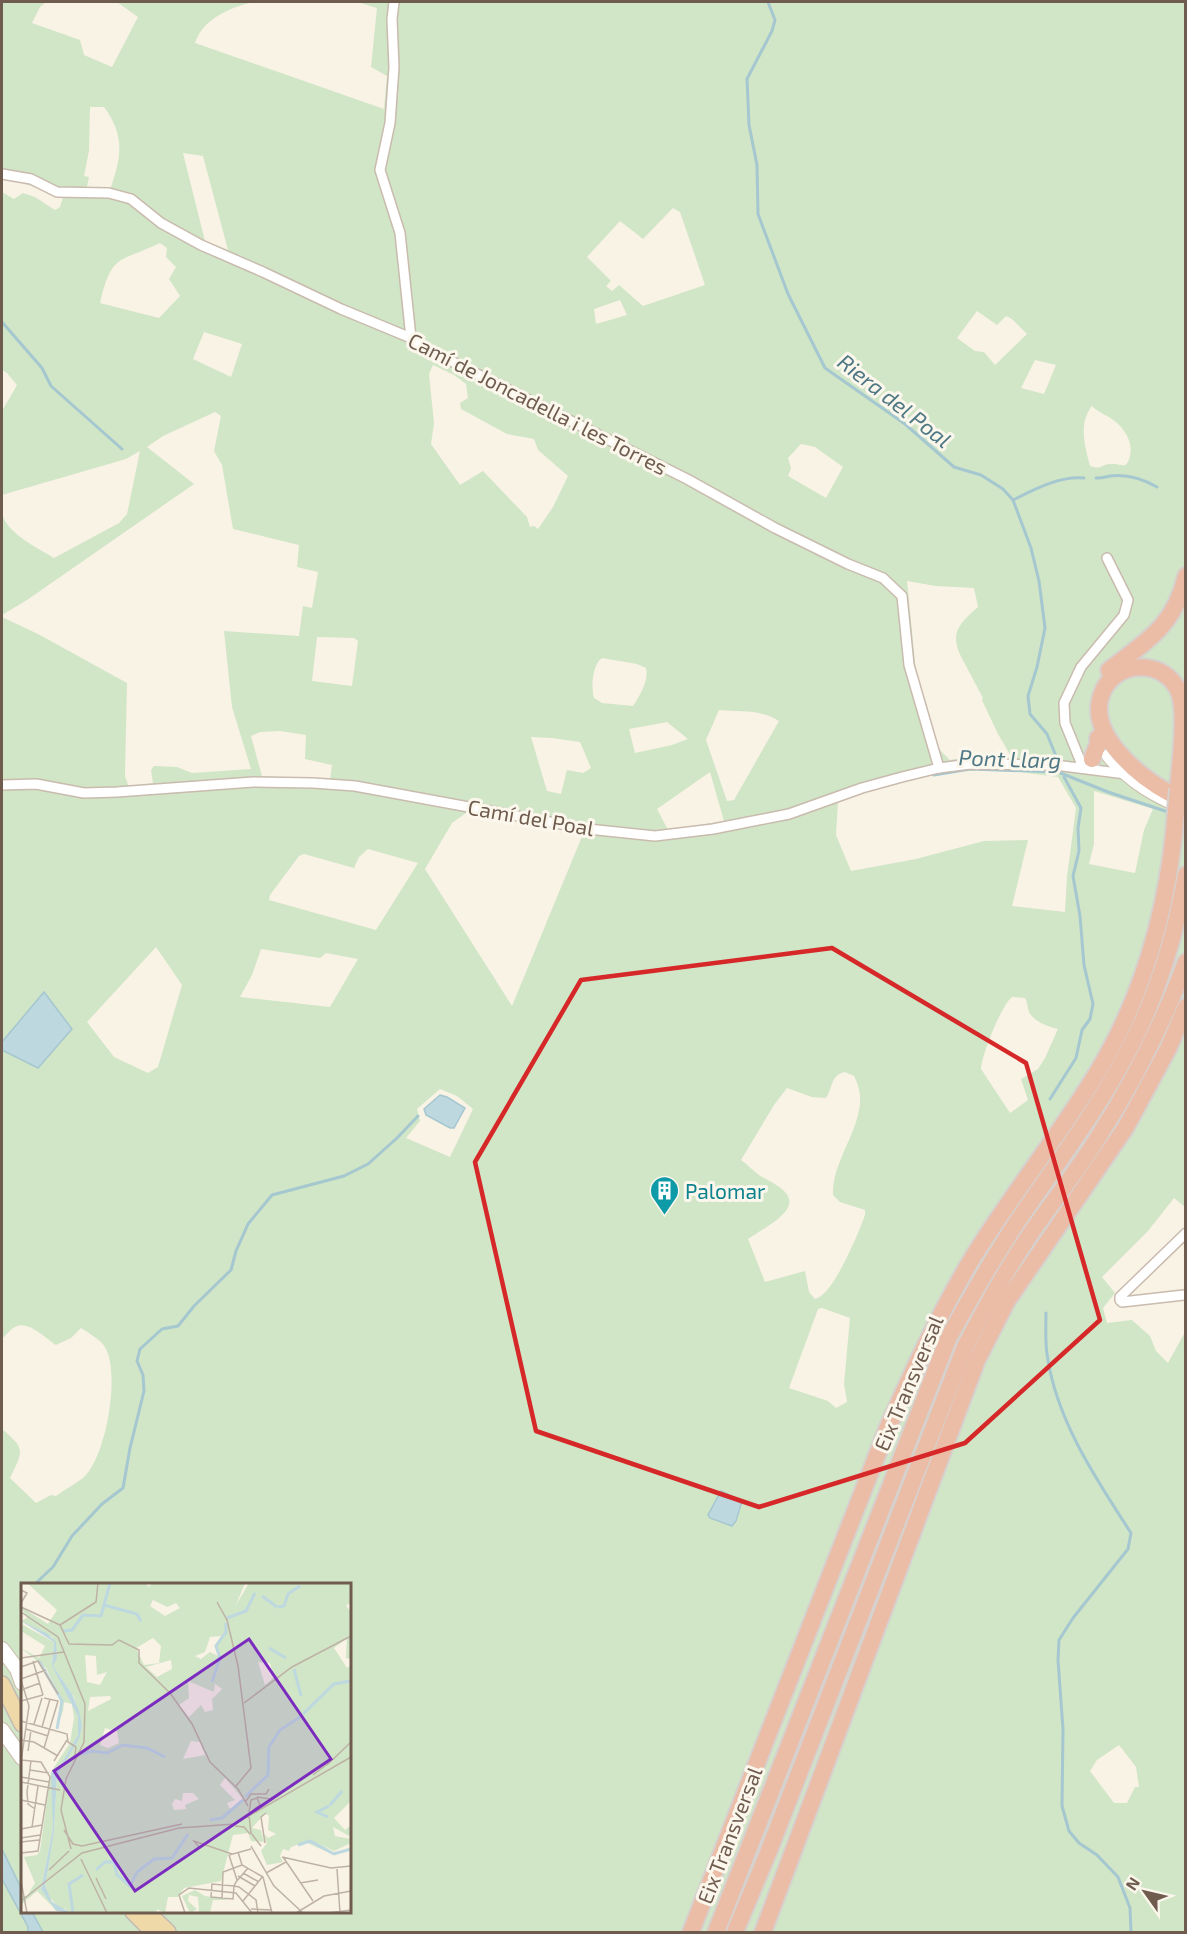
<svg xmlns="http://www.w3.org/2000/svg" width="1187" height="1934" viewBox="0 0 1187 1934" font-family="'Exo 2',sans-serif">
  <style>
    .green { fill: #d1e5c7; fill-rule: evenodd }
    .water { fill: #bed8e0; stroke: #a5c7d0; stroke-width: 1.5 }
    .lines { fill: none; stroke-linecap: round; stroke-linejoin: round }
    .stream { stroke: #a5c7d0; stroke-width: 3 }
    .street-casing { stroke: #c9bbae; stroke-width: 12 }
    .secondary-casing { stroke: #cbbcad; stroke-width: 16 }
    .primary-casing { stroke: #c3bbb5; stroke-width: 18 }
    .highway-casing { stroke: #d7d1ce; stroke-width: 20 }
    .street { stroke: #fff; stroke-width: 9 }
    .secondary { stroke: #fff; stroke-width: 14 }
    .primary { stroke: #efd9a8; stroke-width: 15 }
    .highway { stroke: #ebbca6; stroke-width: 16 }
    .highway-bridge-casing { stroke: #d7d1ce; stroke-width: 20; stroke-linecap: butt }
    .highway-bridge { stroke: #ebbca6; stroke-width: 16 }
    .marked { fill: none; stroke: #d62828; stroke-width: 4.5; stroke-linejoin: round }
    .labels { text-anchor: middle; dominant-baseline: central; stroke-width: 6; stroke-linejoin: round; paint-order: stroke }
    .street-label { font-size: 21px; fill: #6f5c4f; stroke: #fcf7ec }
    .culture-label { font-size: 21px; fill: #0d838f; stroke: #fcf7ec; text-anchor: start }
    .water-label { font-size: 22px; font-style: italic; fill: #4f7885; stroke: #fcf7ec }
    .inset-river { fill: none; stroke: #bed8e0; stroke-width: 3 }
    .inset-road { fill: none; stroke: #beb2a5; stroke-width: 1.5 }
    .view { fill: #7b2cbf; fill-opacity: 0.15; stroke: #7b2cbf; stroke-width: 3 }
    .inset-edge { fill: none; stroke: #6f5c4f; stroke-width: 3 }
  </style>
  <rect width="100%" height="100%" fill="#f9f3e6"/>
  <!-- green -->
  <g class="green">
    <path d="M2,2H46L40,7L32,23L80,40L84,55L112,67L138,17L117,2H253C229,8 203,19 195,43L384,109L387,76L371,67L377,8L357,2H1185V1207L1174,1198L1148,1231L1102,1277L1115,1293L1103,1308L1107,1323L1132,1320L1150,1336L1156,1351L1168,1363L1185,1332V1932H43L32,1912H350V1584H22V1890L2,1849V1429C26,1449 23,1451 10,1478L36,1503L51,1495L56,1496C64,1490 75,1484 83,1478C106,1458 120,1376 106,1349C102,1340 90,1334 81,1328L71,1338L56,1345C47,1339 29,1321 17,1326C10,1329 6,1335 2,1339V617L38,634L127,683L125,776L129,787L153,783L151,770L154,766L177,767L192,773L251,769L232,707L224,631L299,636L303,606L312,608L318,572L297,567L299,545L233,529L222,465L214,451L221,416L215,412L163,436L147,447L194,484L27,600L2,615V515C11,536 35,546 54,558L119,523L127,514L140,451L126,459L2,495V411L17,385L7,373L2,370V192L14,199L23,193L35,197L55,210L60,207L63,197L2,176ZM90,107H104C126,137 121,158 110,190L87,187L89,177L84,176L89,151ZM183,153L203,156L228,250L205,241ZM673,208L680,212L705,285L643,306L619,285L612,291L606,286L611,281L587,257L620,221L643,239ZM160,243L167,248L166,257L176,267L169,279L180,296L159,318L100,303C112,253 118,263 160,243ZM620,300L627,315L596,324L594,309ZM977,311L997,325L1006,316L1012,319L1027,334L995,365L984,352L975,351L957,338ZM204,332L242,344L231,377L193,359ZM1035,360L1056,365L1044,394L1021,388ZM433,365L454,375L466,384L468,398L460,403L461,409L507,434L534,439L538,450L568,476L553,507L538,529L534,526L530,527L527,517L483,471L460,485L431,444L434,423L429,374ZM1092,406C1100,414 1108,415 1116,422C1129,433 1136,451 1126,465C1120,466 1116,463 1110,464C1100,465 1102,470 1090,466C1085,446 1078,424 1092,406ZM801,444L815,447L843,467L826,498L788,476L791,468L788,458ZM907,581L936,586L974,588L978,607C955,627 949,636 965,664C971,675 977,687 983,698L982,700L998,734L1012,758L973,756L950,760L940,750L934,738L917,682ZM317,637L354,638L358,641L352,686L312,681ZM602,658L637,664L646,668C649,681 640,695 633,706L602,703L594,698C591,687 592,665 602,658ZM719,710C741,712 760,709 779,721L734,800L727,801L706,740ZM667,722L688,739L672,745L635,753L629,729ZM280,731L306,735L305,759L332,765L330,780L262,776L251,736L260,732ZM531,737L552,738L580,742L591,768L583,773L567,770L561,794L547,791ZM970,770L1012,771L1058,777L1076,808L1067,877L1065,912L1012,906L1028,840L984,841L916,859L851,871L836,835L838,801C881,783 925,776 970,770ZM710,772L724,821L668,830L657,809ZM1094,791L1153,809L1144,830L1135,873L1089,864L1094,844ZM470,810L583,834L512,1006L425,869L452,823ZM368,849L418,863L376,930L269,900L270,895L299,856L304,854L354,868L359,857ZM156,947L182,985L158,1067L148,1073L114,1057L87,1022ZM261,949L320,958L326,953L358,959L330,1007L240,997L252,975ZM1012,997L1025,998C1028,1003 1027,1009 1030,1014C1036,1022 1049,1027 1058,1029L1045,1058L1038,1069L1021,1079L1028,1100L1010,1113L981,1069C982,1054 1001,1006 1012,997ZM845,1072L854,1076C876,1116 831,1155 833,1195L840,1202L865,1210V1215C859,1232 833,1296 815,1299L809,1292L805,1271L765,1282L748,1239C759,1231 774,1224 783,1214C803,1194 771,1183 759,1175C752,1170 747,1164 741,1160L774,1105L787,1088L812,1097L826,1098C833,1088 830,1075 845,1072ZM440,1089L457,1096L473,1109L450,1157L406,1138L420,1121L417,1109ZM822,1308L850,1318L844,1384L847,1402L836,1408L828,1401L789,1388L818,1309ZM1119,1745L1136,1767L1139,1787H1135L1127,1803H1114L1090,1771L1097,1760Z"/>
    <path d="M2,1879L28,1927V1932H2Z"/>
  </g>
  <!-- water -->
  <g class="water">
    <path d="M44,992L72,1029L38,1068L2,1050V1042Z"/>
    <path d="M440,1095L447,1097L465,1108L454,1128H450L426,1115L424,1109Z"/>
    <path d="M721,1491L742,1501L736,1521L732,1526L710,1518L708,1515Z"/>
    <path d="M2,1849L22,1890V1912H32L43,1932H28V1927L2,1879Z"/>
  </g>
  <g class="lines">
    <!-- stream -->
    <g class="stream">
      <path d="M768,2L775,20L772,31L747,79L749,125L757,165L758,214L788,294L825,368L905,424L954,467L981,475L1003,489L1013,500L1031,548L1039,581L1045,628L1037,667L1028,696L1030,714L1047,734L1056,756"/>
      <path d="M2,322L42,368L51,386L122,449"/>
      <path d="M1096,478C1101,478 1105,477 1110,476C1126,474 1143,479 1157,487"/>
      <path d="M1013,500C1035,489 1059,476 1084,478"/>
      <path d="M934,775L970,769L1058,772L1108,792L1171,813"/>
      <path d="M1050,1099L1076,1058L1082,1030L1090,1019L1093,1004L1084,965L1080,916L1073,876L1079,851L1078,828L1081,808L1064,777"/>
      <path d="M1046,1313C1046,1326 1045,1341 1047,1354C1056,1420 1096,1479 1131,1533L1128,1549L1073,1618L1059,1640L1058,1660L1063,1729L1062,1806L1069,1831L1079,1843L1097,1855L1118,1877L1130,1908L1131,1932"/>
      <path d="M37,1584V1582L53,1567L72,1536L102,1504L123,1488L130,1448L144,1391L143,1375L137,1361L140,1349L162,1329L178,1326L194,1306L231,1270L236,1251L248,1224L272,1195L344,1176L368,1164L397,1138L418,1116"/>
    </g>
    <defs>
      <g id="street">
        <path d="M394,2L392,19L394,67L390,123L380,170L400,233L411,338"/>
        <path d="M2,174L31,179L57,192L109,193L131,199L161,223L201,245L263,272L341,309L411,338L423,347L687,479L775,528L848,564L883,578L902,596L909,665L939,768"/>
        <path d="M1081,768L1080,760L1065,723L1064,703L1081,667L1124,615L1128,600L1107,558"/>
        <path d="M2,785L36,784L84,793L117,792L253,782L313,783L355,786L588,829L655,836L713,829L789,814L862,788L902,777L939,768L970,764L1055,765L1126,774"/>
        <path d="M1184,1295L1122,1302L1120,1300V1297L1186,1233"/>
      </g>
      <g id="secondary">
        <path d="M1109,756C1132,783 1153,794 1186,809"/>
        <path d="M2,1649L17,1669L22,1683"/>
        <path d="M2,1730L22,1758"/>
      </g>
      <g id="primary">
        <path d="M2,1684L22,1724"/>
        <path d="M133,1912L151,1930"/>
        <path d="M147,1912L168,1932"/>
      </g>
      <g id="highway">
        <path d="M1109,670C1148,640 1174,626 1186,576"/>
        <path d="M1092,759L1098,744V738"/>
        <path d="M1171,794C1141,778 1088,736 1101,696C1112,660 1164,657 1179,692C1187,714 1180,764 1178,789"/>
        <path d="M691,1932L888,1427C914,1369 940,1312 973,1257C1012,1194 1059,1136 1097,1073C1141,1000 1165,917 1174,833"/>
        <path d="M716,1932L948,1339C969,1300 992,1260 1017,1222C1054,1167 1095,1114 1126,1055C1156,1000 1175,937 1186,875"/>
        <path d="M735,1932L768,1853L965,1347C985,1308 1006,1270 1031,1233C1053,1201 1078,1170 1099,1136C1134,1081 1163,1023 1186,962"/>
        <path d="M763,1932L977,1360L1007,1301L1126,1127L1168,1049L1186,1007"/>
      </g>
    </defs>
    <!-- street casing -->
    <use href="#street" class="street-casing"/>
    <!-- secondary casing -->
    <use href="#secondary" class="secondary-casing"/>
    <!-- primary casing -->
    <use href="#primary" class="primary-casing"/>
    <!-- highway casing -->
    <use href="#highway" class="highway-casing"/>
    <!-- street -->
    <use href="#street" class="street"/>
    <!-- secondary -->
    <use href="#secondary" class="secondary"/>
    <!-- primary -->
    <use href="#primary" class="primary"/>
    <!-- highway -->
    <use href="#highway" class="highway"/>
    <defs>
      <path id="highway-bridge" d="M1174,833L1178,789"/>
    </defs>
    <!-- highway-bridge casing -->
    <use href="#highway-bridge" class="highway-bridge-casing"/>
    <!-- highway-bridge -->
    <use href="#highway-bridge" class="highway-bridge"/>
  </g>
  <!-- marked area -->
  <path class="marked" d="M832,948L1026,1063L1100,1320L965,1443L759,1507L536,1431L475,1162L581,980Z"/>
  <!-- icons -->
  <defs>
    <symbol id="building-pin" viewBox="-11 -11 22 30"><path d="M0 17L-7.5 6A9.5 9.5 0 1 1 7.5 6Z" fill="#0f9aa8" stroke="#fcf7ec"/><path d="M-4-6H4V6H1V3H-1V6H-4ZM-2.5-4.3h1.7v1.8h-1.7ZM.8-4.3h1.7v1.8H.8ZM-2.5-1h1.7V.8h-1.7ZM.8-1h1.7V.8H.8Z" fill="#fff"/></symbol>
  </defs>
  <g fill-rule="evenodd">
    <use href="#building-pin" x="648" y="1174" width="33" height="45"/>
  </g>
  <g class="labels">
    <!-- street labels -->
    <g class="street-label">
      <text transform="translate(538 403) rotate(27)">Camí de Joncadella i les Torres</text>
      <text transform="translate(531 817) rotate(10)">Camí del Poal</text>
      <text transform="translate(908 1383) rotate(-67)">Eix Transversal</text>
      <text transform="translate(729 1835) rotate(-69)">Eix Transversal</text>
    </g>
    <!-- culture labels -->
    <g class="culture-label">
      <text x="685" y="1190">Palomar</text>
    </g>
    <!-- water labels -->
    <g class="water-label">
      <text transform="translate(895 400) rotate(38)">Riera del Poal</text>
      <text transform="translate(1010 758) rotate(2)">Pont Llarg</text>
    </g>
  </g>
  <!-- overview -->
  <g transform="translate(21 1583)">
    <rect width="330" height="330" fill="#f9f3e6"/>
    <path d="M6,0H124L128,4L131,0H224L215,22L228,0H330V20L325,22L328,27L330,23V76L325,75L326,55L313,65L326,85L330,82V218L313,235L324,247L330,242V254L312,244L314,253L330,256V260L313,268L299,261L312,269L330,267L313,272L284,259L270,264L268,268L262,266L259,273L262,279L246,282L240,268L246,260L242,250L247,255L255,251L247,247L248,233L244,230L231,245L240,247L243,259L230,258L227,250L212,252L200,298L163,305L157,314H147L144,330L136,326L135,330H50L43,325L42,330L24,309L25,288L33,248L36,193L57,157L61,143L53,114L32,83L36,70L31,54L0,38L6,35L0,24L27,41L36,27ZM132,17L146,24L155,20L159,25L144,33L129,23ZM200,53L194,62L197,73L189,69L180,76L174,73L184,69L189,54ZM132,55L140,63L138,80L123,82L115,65ZM64,72L75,73L76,92L86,89L79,102L66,99ZM150,77L151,86L136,94L125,84ZM237,79L249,80L253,94L244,102ZM167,98L193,109L194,101L201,106L191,116L192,127L184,129L180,122L168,134L158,122L168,115ZM89,113L90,116L67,128L69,114ZM84,145L96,148L98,160L87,165L79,162ZM170,158L179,159L184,172L162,176ZM204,195L222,216L209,226L206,220L214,217L199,202ZM162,210H172L178,216L164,222L165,226L153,227L151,221L154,216L161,218ZM0,41L33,59L31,83L55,122L59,140L57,152L35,190L30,189L33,196L32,245L20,306L38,330L16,308L0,322V313H6L14,300L3,274L16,272L19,268L30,189L49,160L53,135L51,121L43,119L42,128L36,146L41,124L36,107L25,85L0,65L18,75L24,63L0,48ZM174,307L184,313L209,317H192L189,330H175L178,328L177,314L168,312L167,318L176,326L169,330L161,313Z" fill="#d1e5c7" fill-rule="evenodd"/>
    <path d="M0,38L27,51L35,59L36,75L32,83L51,111L58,128L61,143L58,156L36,193L33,248L24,303L31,319L50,330L35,328L20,306L32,245L30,189L35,190L57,152V133L31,83L33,59Z" fill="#bed8e0"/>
    <path class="inset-river" d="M241,13L256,24M83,22L116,31L120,38M257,24L263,23L267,11L279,3M206,35L225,28L234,10M42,48L51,47L62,32L80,33L89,0M248,65L265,75M18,78L41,118L36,146M273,86L280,113M191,99L199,75L195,63L205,49V40M282,131L313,101L330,98M61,171L71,168L86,170L102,162L126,165L144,174M224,214L247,192L248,164L259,147L282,132M309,222L321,208M307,234L296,229L308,223M189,237L201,235L222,217M277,262L289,258L313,271L330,266M75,287L84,279H93L96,292L109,303L116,289L133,276L151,275L167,251M52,330L48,301L62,292"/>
    <path class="inset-road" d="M0,7L6,10L0,20M196,19L206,37L217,83L230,185L215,203M0,24L39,42M0,29L37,54L64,121L63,159L45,196L40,227L50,266M39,42L48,61L91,62L98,57L118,67V80L149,110L171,141L189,179L217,206L227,223M39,42L75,19L77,0M0,75L43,69M12,78L22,112M0,84L17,78L37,111M0,96L25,87M0,97L8,123L0,179M0,107L19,100M0,118L22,112M223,120L271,84L330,53M0,138L46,151L47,159L55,164L54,172M13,141L21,115M21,144L29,116M5,146L27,153M0,157L13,159L37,173M23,165L37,118L23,115M7,168L10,147M0,177L20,179L29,194L17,268L0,270M33,178L46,157M306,182L330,159M9,187L28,190M292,192L309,179M0,194L28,199M0,199L39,207M6,209L10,178M6,209L7,221L14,226M236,214L249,216L259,211M0,217L24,222M225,218L230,211H245L248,206M228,229L230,217L236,215L239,222L232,227M228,232L230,250L240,263M214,243L223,244L229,251M11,244L17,203M0,246L21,242M43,247L52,261L61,263L161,241M0,255L19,252M0,259L18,257M244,260L240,234L245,230M230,263L253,303L282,330M178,264L173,258L211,271M217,269L221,282L242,294M261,274L310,285L330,283M262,274L292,318M60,276L86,330M227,285L215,299L213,303L212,316L190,314L191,301L213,303L218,304L235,317L237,330M316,286L319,330M28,287L48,268M222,290L238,299M245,290L265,279M217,293L234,303M242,294L251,330M75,295L85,316M216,297L208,272L230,266M0,298L6,330M279,300L297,297M201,315L202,289L221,282M0,318L61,270L158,245L214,241L330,174M222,318L242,293M230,326L251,327M164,330L158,312L168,305L215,310L231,330M275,330L303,313L330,308M307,330L330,327"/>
    <path class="view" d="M228,56L310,176L114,308L33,188Z"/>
    <rect width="330" height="330" class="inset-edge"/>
  </g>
  <!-- border -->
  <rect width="1187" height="1934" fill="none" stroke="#6f5c4f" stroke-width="6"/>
  <!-- north arrow -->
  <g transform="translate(1145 1892) rotate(304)" stroke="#fcf7ec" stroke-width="4.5" paint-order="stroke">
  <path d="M0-4.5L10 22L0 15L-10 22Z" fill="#6f5c4f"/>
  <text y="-9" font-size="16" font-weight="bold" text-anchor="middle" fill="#6f5c4f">N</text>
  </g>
</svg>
